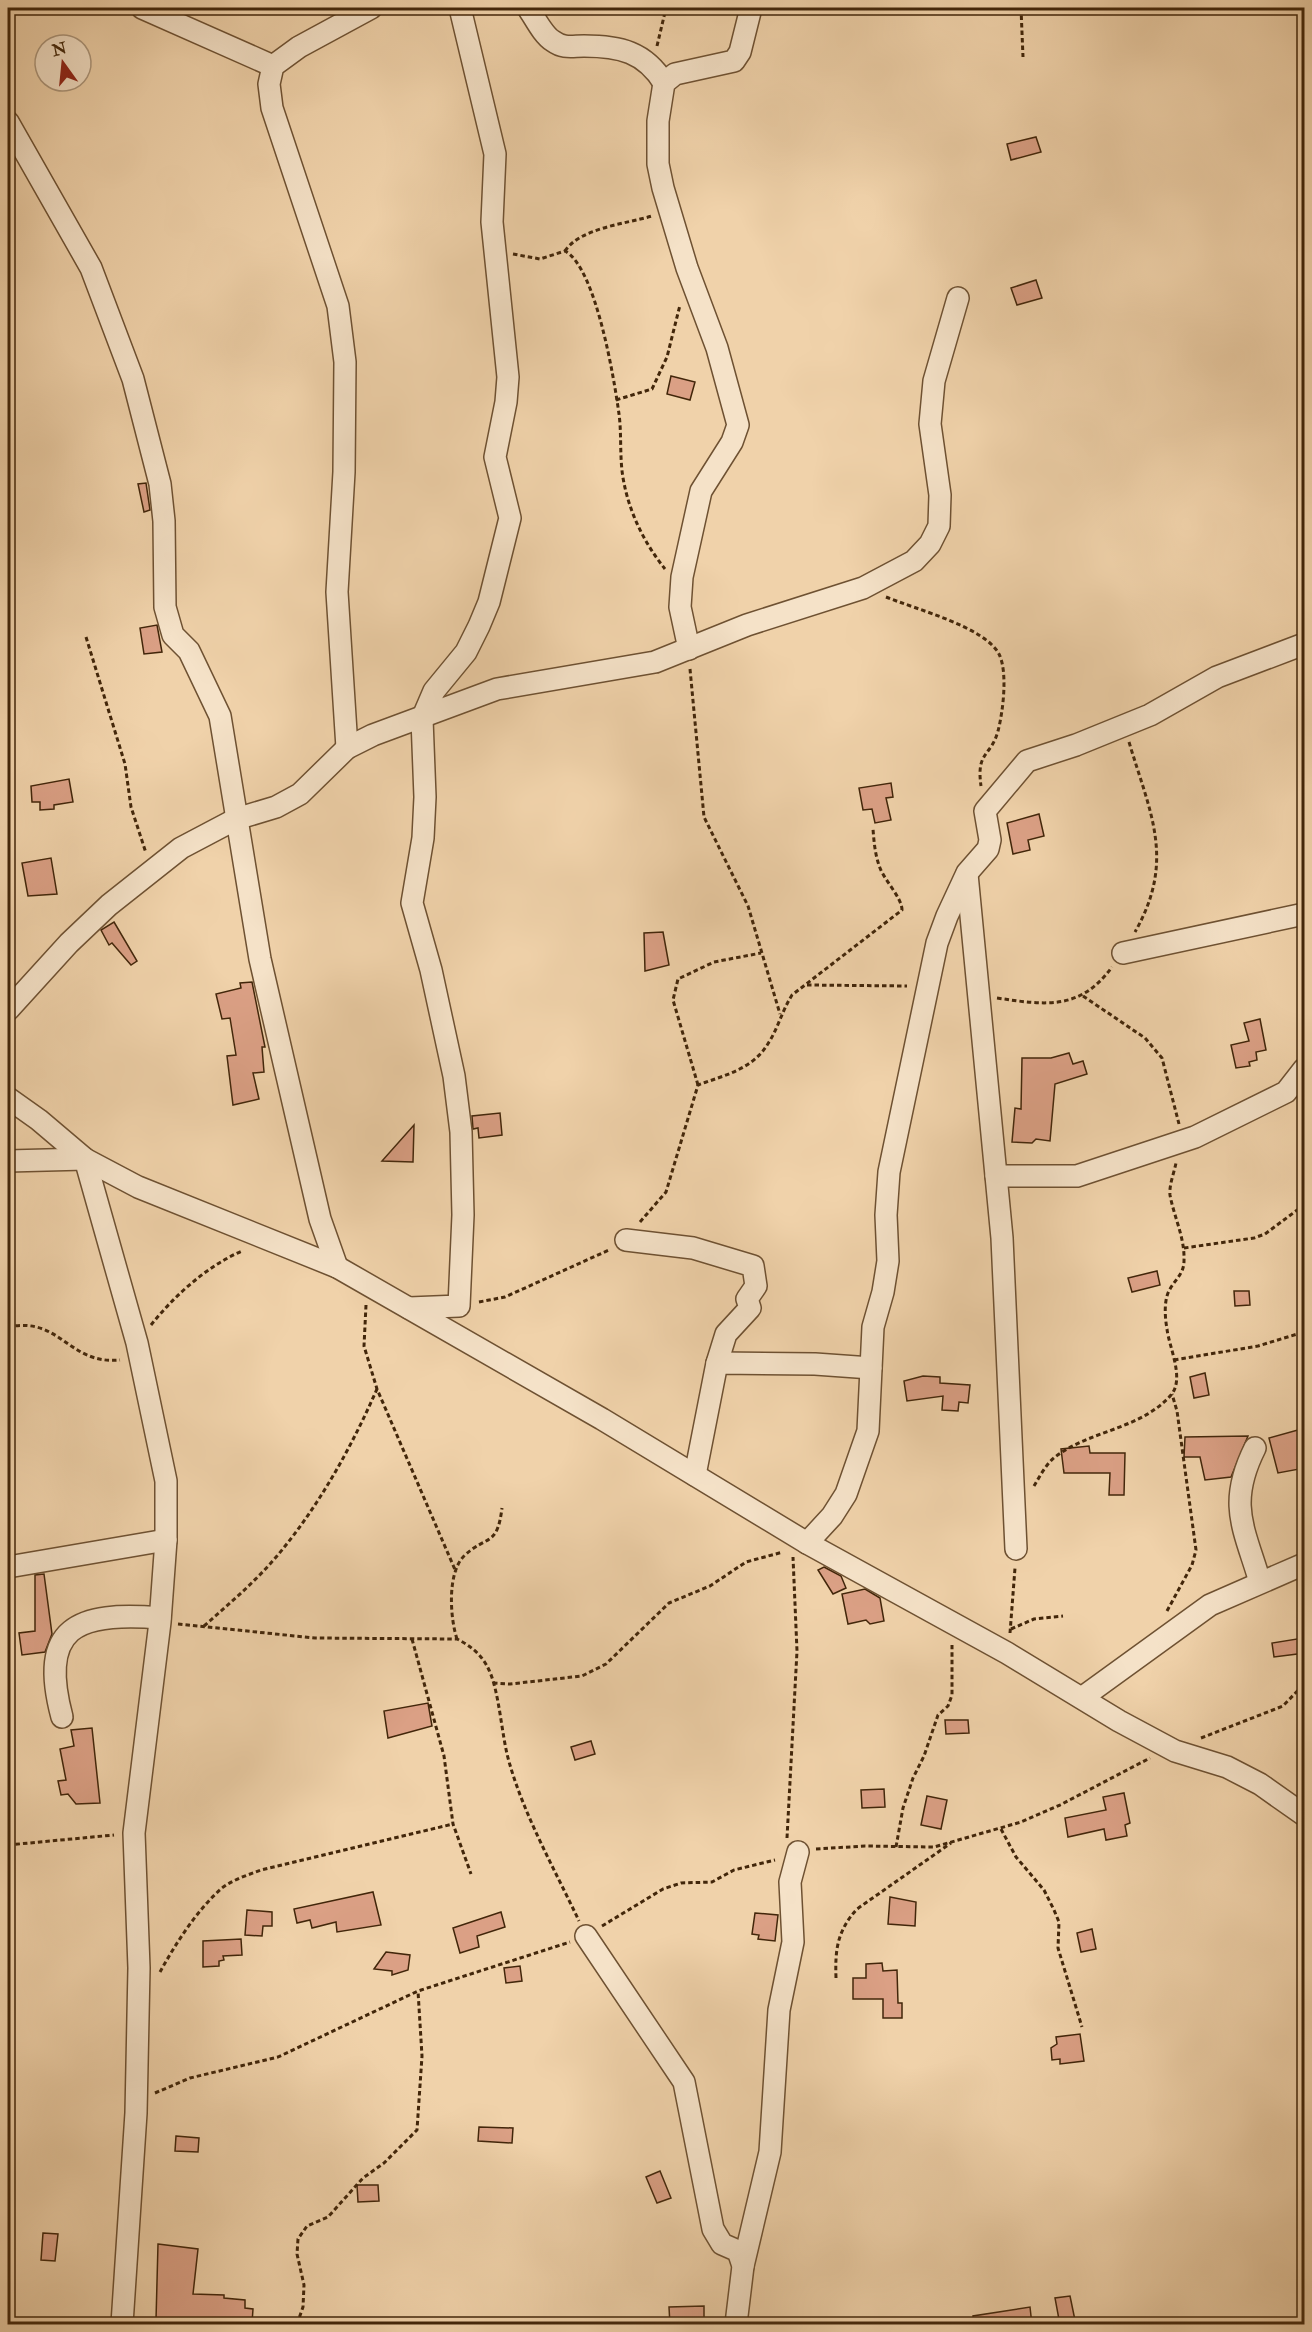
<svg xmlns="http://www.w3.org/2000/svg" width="1312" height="2332" viewBox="0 0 1312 2332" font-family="'IM FELL Double Pica',serif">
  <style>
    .building { fill: #dba085; stroke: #42260a; stroke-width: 1.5 }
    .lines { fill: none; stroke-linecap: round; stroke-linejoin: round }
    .minor-casing { stroke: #6e5132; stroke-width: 24 }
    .path { stroke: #42260a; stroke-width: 3; stroke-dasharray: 4.5 3; stroke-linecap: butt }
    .minor { stroke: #f5e2c8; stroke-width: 21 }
  </style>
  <rect width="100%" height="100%" fill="#f0d2aa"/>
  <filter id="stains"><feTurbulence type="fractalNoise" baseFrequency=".00333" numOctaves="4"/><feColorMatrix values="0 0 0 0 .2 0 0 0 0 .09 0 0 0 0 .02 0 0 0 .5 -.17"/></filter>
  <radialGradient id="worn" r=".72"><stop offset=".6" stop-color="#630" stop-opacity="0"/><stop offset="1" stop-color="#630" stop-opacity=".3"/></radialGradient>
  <!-- building -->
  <g class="building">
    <path d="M1036,137L1041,152L1011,160L1007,144Z"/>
    <path d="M1036,280L1042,298L1017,305L1011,288Z"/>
    <path d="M671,376L695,382L690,400L667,394Z"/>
    <path d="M146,483L150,510L144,512L138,484Z"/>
    <path d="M157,625L162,652L144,654L140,628Z"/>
    <path d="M69,779L73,802L54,805V809L40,810V802H32L31,786Z"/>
    <path d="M891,783L893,797L886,798L891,820L875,823L872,809L863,810L859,788Z"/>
    <path d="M1039,814L1044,836L1028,840L1030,850L1013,854L1007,823Z"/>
    <path d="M51,858L57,894L28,896L22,863Z"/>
    <path d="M114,922L137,961L131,965L112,943L109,945L101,930Z"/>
    <path d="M663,932L669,965L645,971L644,933Z"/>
    <path d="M252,982L265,1047H262L264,1072L253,1073L259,1099L233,1105L227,1056L236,1055L230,1018L222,1019L216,994L241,988L240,983Z"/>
    <path d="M1260,1019L1266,1050L1256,1052L1257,1060L1249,1062L1250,1066L1236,1068L1231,1045L1249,1041L1244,1023Z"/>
    <path d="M1069,1053L1073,1064L1083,1061L1087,1074L1055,1084L1050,1141L1036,1139L1032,1143L1012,1142L1015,1108L1021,1109L1022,1058H1051Z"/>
    <path d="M500,1113L502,1135L479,1138L478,1128L473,1129L472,1116Z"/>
    <path d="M414,1125L413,1162L382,1161Z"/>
    <path d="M1157,1271L1160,1285L1132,1292L1128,1278Z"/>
    <path d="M1234,1291H1249L1250,1305L1235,1306Z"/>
    <path d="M1205,1373L1209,1395L1194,1398L1190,1377Z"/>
    <path d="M923,1376L940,1377V1383L970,1385L968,1403L959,1402L958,1411L942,1410L943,1396L907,1401L904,1381Z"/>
    <path d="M1305,1428V1468L1278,1473L1269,1438Z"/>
    <path d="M1248,1436L1231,1477L1205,1480L1200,1457H1184L1185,1437Z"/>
    <path d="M1089,1446L1090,1453H1125L1124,1495H1109L1110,1473H1064L1061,1449Z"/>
    <path d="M824,1567L841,1576L846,1588L833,1594L818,1570Z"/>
    <path d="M44,1574L52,1634L45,1652L22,1655L19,1633L35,1631V1575Z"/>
    <path d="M865,1589L880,1598L884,1621L870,1624L866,1620L848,1624L842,1594Z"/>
    <path d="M1303,1638L1305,1653L1274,1657L1272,1643Z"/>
    <path d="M428,1703L432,1726L388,1738L384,1711Z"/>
    <path d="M945,1720H968L969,1733L946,1734Z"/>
    <path d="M92,1728L100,1803L76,1804L68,1794L61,1795L58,1781L66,1780L60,1749L74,1746L71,1730Z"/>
    <path d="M591,1741L595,1754L575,1760L571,1747Z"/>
    <path d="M884,1789L885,1807L862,1808L861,1790Z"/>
    <path d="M1124,1793L1130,1823L1125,1825L1127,1836L1106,1840L1104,1829L1068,1837L1065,1818L1106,1810L1103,1797Z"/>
    <path d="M927,1796L947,1800L941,1829L921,1825Z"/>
    <path d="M373,1892L381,1925L337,1932L336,1922L312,1928L310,1920L297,1923L294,1909Z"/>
    <path d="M890,1897L916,1902L915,1926L888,1924Z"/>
    <path d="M247,1910L272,1912V1926H263L262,1936L245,1935Z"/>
    <path d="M501,1912L505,1927L477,1936L479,1947L460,1953L453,1928Z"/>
    <path d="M755,1913L778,1915L775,1941L758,1939L759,1935L752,1934Z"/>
    <path d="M1092,1929L1096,1949L1081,1952L1077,1933Z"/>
    <path d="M241,1939L242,1955L223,1956L224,1960L219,1961V1966L203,1967V1941Z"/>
    <path d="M386,1952L410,1955L408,1970L392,1975V1971L374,1969Z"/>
    <path d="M882,1963L883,1971L897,1970L898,2003H902V2018H883V1999H853V1978H866V1964Z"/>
    <path d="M520,1966L522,1981L506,1983L504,1968Z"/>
    <path d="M1080,2034L1084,2061L1060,2064V2059L1052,2060L1051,2048L1057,2044L1056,2037Z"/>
    <path d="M479,2127L513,2128L512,2143L478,2141Z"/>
    <path d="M176,2136L199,2138L198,2152L175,2151Z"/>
    <path d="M660,2171L671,2198L657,2203L646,2177Z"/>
    <path d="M357,2185H378L379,2201L358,2202Z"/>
    <path d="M43,2233L58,2234L55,2261L41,2260Z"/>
    <path d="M158,2244L198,2249L193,2294L224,2295V2298L245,2300V2308L253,2309L252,2323L156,2320Z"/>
    <path d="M1070,2296L1076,2325H1060L1055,2298Z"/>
    <path d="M704,2306V2325H670L669,2307Z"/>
    <path d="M1030,2307L1032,2325H974L973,2316Z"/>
  </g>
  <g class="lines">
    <defs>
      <g id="minor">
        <path d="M142,8L273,66"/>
        <path d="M528,8C535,18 543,35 553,41C564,49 572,46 584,46C620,46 645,52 664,83"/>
        <path d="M8,122L91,268L133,379L160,484L164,521L165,607L173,635L189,651L220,716L260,959L320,1219L337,1267"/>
        <path d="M689,649L680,607L682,577L701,491L732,442L738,425L717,348L687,268L663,188L658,164V121L664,83L675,74L734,61L740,52L751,8"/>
        <path d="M347,748L337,592L344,472L345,362L338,306L272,108L269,84L273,66L299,47L371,8"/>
        <path d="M967,874L1002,1238L1016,1549"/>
        <path d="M1123,953L1304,914"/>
        <path d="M8,1010L69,943L109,905L181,848L236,819L276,807L300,794L347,748L373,735L497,689L655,662L747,625L863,588L914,561L930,544L939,526L940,495L930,424L934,381L958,298"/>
        <path d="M8,1098L39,1120L85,1159L138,1187L337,1267L602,1419L807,1543L1007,1653L1119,1721L1175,1751L1227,1767L1260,1784L1304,1815"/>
        <path d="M8,1161L85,1159L137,1343L166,1481V1540L160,1622L134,1833L139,1968L136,2113L122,2324"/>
        <path d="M996,1176H1077L1195,1137L1286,1092L1304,1069"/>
        <path d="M626,1240L693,1248L753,1266L756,1286L747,1299L750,1308L726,1334L717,1363"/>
        <path d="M409,1308L459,1306L463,1215L461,1132L454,1076L431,970L412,903L423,838L425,797L422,719L434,691L466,652L479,626L489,602L510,518L495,457L506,402L508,377L492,222L495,154L460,8"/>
        <path d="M1255,1448C1227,1504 1244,1528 1260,1582"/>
        <path d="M695,1475L717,1363L815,1364L871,1368"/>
        <path d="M807,1543L832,1516L846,1494L868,1431L873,1327L883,1292L888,1261L886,1215L889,1172L937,943L947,916L967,873L988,849L990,840L985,811L1027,761L1076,745L1150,715L1217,677L1304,644"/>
        <path d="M8,1567L166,1540"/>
        <path d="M1083,1697L1210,1605L1304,1564"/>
        <path d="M62,1717C38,1627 77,1611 160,1618"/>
        <path d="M586,1936L684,2082L713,2229L722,2244L738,2251L743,2266L736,2324"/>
        <path d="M743,2266L770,2152L779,2010L793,1942L790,1882L798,1852"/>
      </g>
    </defs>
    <!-- minor casing -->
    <use href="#minor" class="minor-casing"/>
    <!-- path -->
    <g class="path">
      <path d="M1021,8L1023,57"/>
      <path d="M657,46L666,8"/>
      <path d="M565,251C580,228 625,224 652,216"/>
      <path d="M513,254L540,259L565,251C596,268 614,378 619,414C622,436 619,460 624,483C630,514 645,544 665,569"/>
      <path d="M616,400L652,389L667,357L680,305"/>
      <path d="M886,597C915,609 985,627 999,654C1008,672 1003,712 998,731C991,757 976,751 981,786"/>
      <path d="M86,637L125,764L131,807L146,853"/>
      <path d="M690,669L704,817L748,906L780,1014"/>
      <path d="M1129,742C1150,813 1176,860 1135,932"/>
      <path d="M807,985L907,986"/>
      <path d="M1083,996L1145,1038L1162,1058L1179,1124"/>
      <path d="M997,998C1045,1005 1080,1011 1112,967"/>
      <path d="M698,1085L673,1000L678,979L714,962L761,953"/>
      <path d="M640,1222L666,1192L698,1085C725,1075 754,1069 769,1042C778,1028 782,1011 792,995L902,910C902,898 885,881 880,868C875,855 874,842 873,829"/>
      <path d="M1184,1248L1254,1238L1265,1234L1304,1205"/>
      <path d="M479,1302L505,1297L609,1250"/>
      <path d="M366,1305L364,1346L377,1389L456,1572"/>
      <path d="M151,1325C174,1296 207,1266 242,1251"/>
      <path d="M8,1327C61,1316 68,1365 120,1360"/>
      <path d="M1174,1360L1258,1346L1304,1332"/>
      <path d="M1034,1486C1040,1476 1046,1464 1055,1457C1090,1430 1140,1430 1171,1395C1185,1379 1169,1347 1167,1329C1165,1318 1164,1303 1168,1293C1173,1281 1184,1275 1184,1261C1185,1238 1174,1217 1170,1195C1169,1185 1174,1173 1176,1163"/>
      <path d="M1167,1611L1192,1565L1196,1550L1177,1411L1172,1394"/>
      <path d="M178,1624L315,1638L457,1639C469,1645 480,1653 487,1666C500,1689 501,1737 510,1765C525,1817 555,1870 579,1921"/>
      <path d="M204,1626C229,1604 255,1582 277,1556C319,1506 351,1448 377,1389"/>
      <path d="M1011,1629L1034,1619L1063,1616"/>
      <path d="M1010,1633L1015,1568"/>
      <path d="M412,1639L444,1756L453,1824L471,1874"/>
      <path d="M457,1639C450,1618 447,1573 464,1556C487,1534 497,1548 502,1508"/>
      <path d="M493,1683L510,1684L582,1676L606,1664L669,1603L710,1586L746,1562L783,1552"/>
      <path d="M1201,1738L1283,1706L1304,1684"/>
      <path d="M1001,1829L1016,1857L1044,1890L1054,1910L1059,1922L1058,1948L1082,2027"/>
      <path d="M787,1838L797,1651L793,1557"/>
      <path d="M8,1845L114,1835"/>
      <path d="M896,1847L903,1808L913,1778L924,1756L938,1715L948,1706L952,1695V1645"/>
      <path d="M816,1849L865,1846L934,1847L1021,1822L1060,1805L1150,1758"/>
      <path d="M602,1926L663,1889L681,1883L712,1882L734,1870L775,1860"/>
      <path d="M160,1972C176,1943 197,1910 222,1888C234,1879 248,1875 261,1870L453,1824"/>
      <path d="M836,1978C835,1950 837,1931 857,1909L951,1843"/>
      <path d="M155,2093L190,2078L278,2057L418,1991L570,1942"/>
      <path d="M8,2317L29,2324"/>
      <path d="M297,2324L303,2307L304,2285L297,2254L298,2239L307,2226L328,2217L363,2178L384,2163L417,2130L422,2056L418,1991"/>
    </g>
    <!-- minor -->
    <use href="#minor" class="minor"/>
  </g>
  <!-- margin -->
  <rect width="1312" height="2332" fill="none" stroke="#f0d2aa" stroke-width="30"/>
  <rect x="9" y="9" width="1294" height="2314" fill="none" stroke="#42260a" stroke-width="3"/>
  <rect x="15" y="15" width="1282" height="2302" fill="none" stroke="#42260a" stroke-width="1.5"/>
  <!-- north arrow -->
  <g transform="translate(63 63) rotate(345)"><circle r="28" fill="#f5e2c8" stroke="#ad977c" stroke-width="1.5"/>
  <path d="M0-4.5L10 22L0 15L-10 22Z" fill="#8f2418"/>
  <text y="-9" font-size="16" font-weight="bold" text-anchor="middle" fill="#42260a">N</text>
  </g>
  <rect width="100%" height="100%" filter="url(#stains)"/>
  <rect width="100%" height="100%" fill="url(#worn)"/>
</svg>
